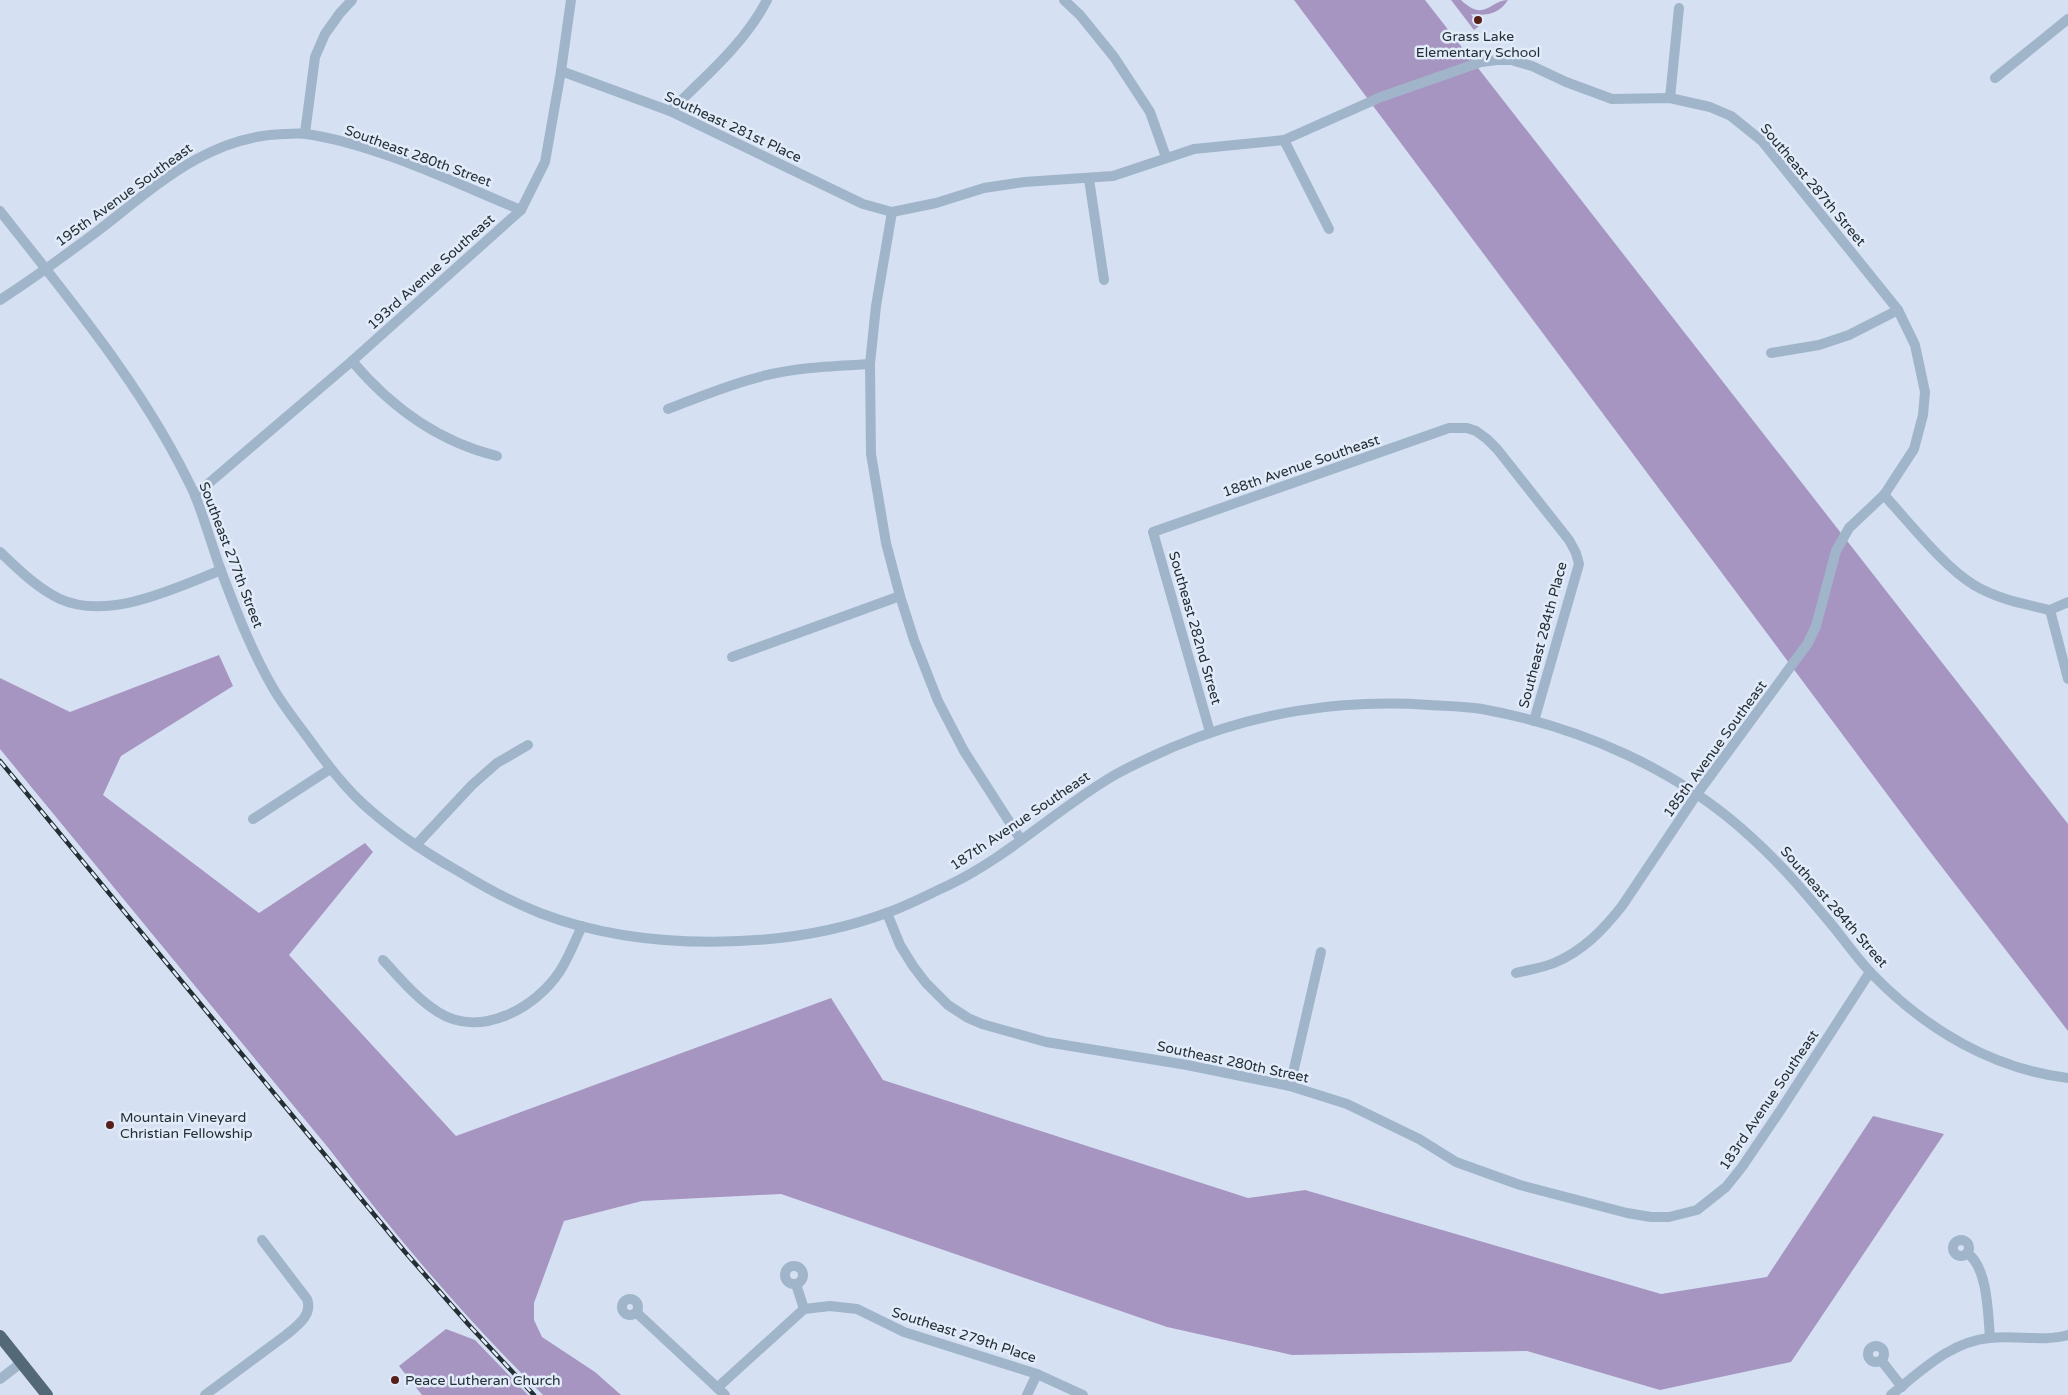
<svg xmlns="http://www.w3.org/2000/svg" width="2068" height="1395" viewBox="0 0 2068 1395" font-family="'Varela Round',sans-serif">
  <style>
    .green { fill: #a795c1 }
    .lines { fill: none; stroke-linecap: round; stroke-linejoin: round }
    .minor { stroke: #a1b5ca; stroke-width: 10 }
    .primary { stroke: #546977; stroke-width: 12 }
    .rail-casing { stroke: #242e34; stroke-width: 4.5 }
    .rail { stroke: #e1ebfa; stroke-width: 2.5; stroke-dasharray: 8; stroke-linecap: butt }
    .poi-dot { fill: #572018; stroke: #e1ebfa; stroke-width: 2 }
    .labels { text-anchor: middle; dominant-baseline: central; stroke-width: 5; stroke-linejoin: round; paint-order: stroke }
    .poi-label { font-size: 14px; fill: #242e34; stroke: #e1ebfa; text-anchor: start }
    .street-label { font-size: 14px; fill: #242e34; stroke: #e1ebfa }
  </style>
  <rect width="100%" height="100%" fill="#d5e1f2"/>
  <!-- green -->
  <g class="green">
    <path d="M1294,0H1425L2068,824V1031L1928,849Z"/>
    <path d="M1451,0H1461C1485,23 1490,0 1508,0C1499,14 1487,16 1471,14L1479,26L1474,30Z"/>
    <path d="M219,655L233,686L121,756L103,795L259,913L365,843L373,852L289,955L456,1136L831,998L883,1080L1248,1198L1305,1190L1661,1294L1767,1277L1873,1116L1944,1134L1791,1362L1660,1390L1527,1351L1292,1355L1167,1327L781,1194L642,1201L564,1221L534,1303V1320L542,1337L595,1372L621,1395H543C466,1319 395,1236 330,1150L0,749V678L70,712Z"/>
    <path d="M446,1329L475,1340L528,1395H422L399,1366Z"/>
  </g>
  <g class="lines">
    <!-- minor -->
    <g class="minor">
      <path d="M1064,0L1080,15L1114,57L1150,112L1166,157"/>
      <path d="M561,71L670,111L863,204L892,212L936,203L984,188L1024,182L1113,176L1194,149L1284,140L1381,97L1481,62L1497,60H1511L1532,66L1566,82L1612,99L1670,98L1710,107L1731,116L1762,141L1898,310L1915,345L1925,392L1923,415L1914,449L1884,495L1849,528L1836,551L1816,626L1808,643L1697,794L1622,906C1603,930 1583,951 1554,963C1542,968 1528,970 1516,973"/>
      <path d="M1995,78L2068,19"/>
      <path d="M1670,98L1679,8"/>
      <path d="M670,111C705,77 745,43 767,0"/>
      <path d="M305,133L315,57L325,34L340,13L352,0"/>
      <path d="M1284,140L1329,229"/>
      <path d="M1089,179L1104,280"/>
      <path d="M0,211C70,300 146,390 194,493C204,517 211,543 220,568C235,608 251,650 273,688C284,707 298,724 311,742C326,763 342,784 361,802C390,829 424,852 458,871C484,887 512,902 540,913C641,952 787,951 889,912C909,905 929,894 949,885C1009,856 1057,809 1113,776C1132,765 1153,756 1173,747C1257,712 1339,699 1430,705C1447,706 1465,706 1482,709C1580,727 1678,769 1752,838C1782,865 1807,895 1832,925C1846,942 1859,961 1874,976C1927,1030 1993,1069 2068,1078"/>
      <path d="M892,212L876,306L870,364L871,454L886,543L900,596L914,640L938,701L964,751L1021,840"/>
      <path d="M0,300C34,278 67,254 99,230C156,186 208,136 284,134C291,134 299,133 306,134C376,144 455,183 521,210"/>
      <path d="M1771,353L1819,345L1849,335L1898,310"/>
      <path d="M352,361C390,406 439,442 497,456"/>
      <path d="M668,409C699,397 730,384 763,376C798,367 834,366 870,364"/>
      <path d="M195,495L352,361L521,210L545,162L561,71L571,0"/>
      <path d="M1884,495C1909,522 1943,566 1974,585C1997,599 2024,604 2050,610L2068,679"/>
      <path d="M0,552C18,569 38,589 60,599C108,621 176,588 221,570"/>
      <path d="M2050,610L2068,602"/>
      <path d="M732,657L900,596"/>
      <path d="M1210,732L1153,532L1449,428H1467L1476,431L1487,439L1497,449L1569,540L1576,553L1579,564L1534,721"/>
      <path d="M253,819L330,769"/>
      <path d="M416,845L472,785L497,763L528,745"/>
      <path d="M887,913L900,945L913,966L926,983L948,1005L968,1018L982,1024L1046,1042L1187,1065L1290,1086L1347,1104L1419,1139L1456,1162L1520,1185L1627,1213L1651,1217H1669L1697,1210L1726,1187L1742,1167L1782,1108L1870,972"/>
      <path d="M383,960C400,978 417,999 438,1012C480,1039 536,1008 560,971C569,957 575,941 582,926"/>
      <path d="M1290,1086L1321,952"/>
      <circle cx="1961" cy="1248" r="8"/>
      <path d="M1967,1253C1988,1267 1988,1314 1990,1338"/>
      <circle cx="794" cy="1275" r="9"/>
      <path d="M796,1284L804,1309"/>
      <circle cx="630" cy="1307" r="8"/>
      <path d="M804,1309L830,1306L857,1309L904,1332L1037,1374L1083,1395"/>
      <path d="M637,1313L725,1395"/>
      <circle cx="1876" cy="1354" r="8"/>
      <path d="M1881,1360L1902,1387"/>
      <path d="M0,1379L21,1363"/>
      <path d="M717,1388L804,1309"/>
      <path d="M205,1395L286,1335C297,1326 313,1315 307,1299L262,1240"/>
      <path d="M1027,1395L1037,1374"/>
      <path d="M1891,1395C1920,1372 1951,1341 1990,1338C2016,1335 2043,1342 2068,1335"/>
    </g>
    <!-- primary -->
    <path class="primary" d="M0,1336L47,1395"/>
    <defs>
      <path id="rail" d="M0,761L405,1252L468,1324L534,1395"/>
    </defs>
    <!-- rail casing -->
    <use href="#rail" class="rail-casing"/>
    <!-- rail -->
    <use href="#rail" class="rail"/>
  </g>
  <!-- markers -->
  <g class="poi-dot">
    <circle cx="1478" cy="20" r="5"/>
    <circle cx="110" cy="1125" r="5"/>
    <circle cx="395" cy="1380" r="5"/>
  </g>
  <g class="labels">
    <!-- poi labels -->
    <g class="poi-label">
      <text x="1478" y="36" text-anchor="middle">Grass Lake<tspan x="1478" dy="16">Elementary School</tspan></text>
      <text x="120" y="1117">Mountain Vineyard<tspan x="120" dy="16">Christian Fellowship</tspan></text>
      <text x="405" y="1380">Peace Lutheran Church</text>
    </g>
    <!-- street labels -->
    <g class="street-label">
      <text transform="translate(733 127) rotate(25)">Southeast 281st Place</text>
      <text transform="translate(418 156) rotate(20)">Southeast 280th Street</text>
      <text transform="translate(1813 185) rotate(50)">Southeast 287th Street</text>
      <text transform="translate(124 195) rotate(-36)">195th Avenue Southeast</text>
      <text transform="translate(431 272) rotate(-42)">193rd Avenue Southeast</text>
      <text transform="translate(1301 466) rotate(-19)">188th Avenue Southeast</text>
      <text transform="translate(231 555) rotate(69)">Southeast 277th Street</text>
      <text transform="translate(1195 628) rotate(74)">Southeast 282nd Street</text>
      <text transform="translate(1543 635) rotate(-75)">Southeast 284th Place</text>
      <text transform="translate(1715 749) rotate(-54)">185th Avenue Southeast</text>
      <text transform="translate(1020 821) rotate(-34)">187th Avenue Southeast</text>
      <text transform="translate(1834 907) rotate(49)">Southeast 284th Street</text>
      <text transform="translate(1233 1062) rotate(12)">Southeast 280th Street</text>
      <text transform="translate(1769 1100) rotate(-56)">183rd Avenue Southeast</text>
      <text transform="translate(964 1335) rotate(18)">Southeast 279th Place</text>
    </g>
  </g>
</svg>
